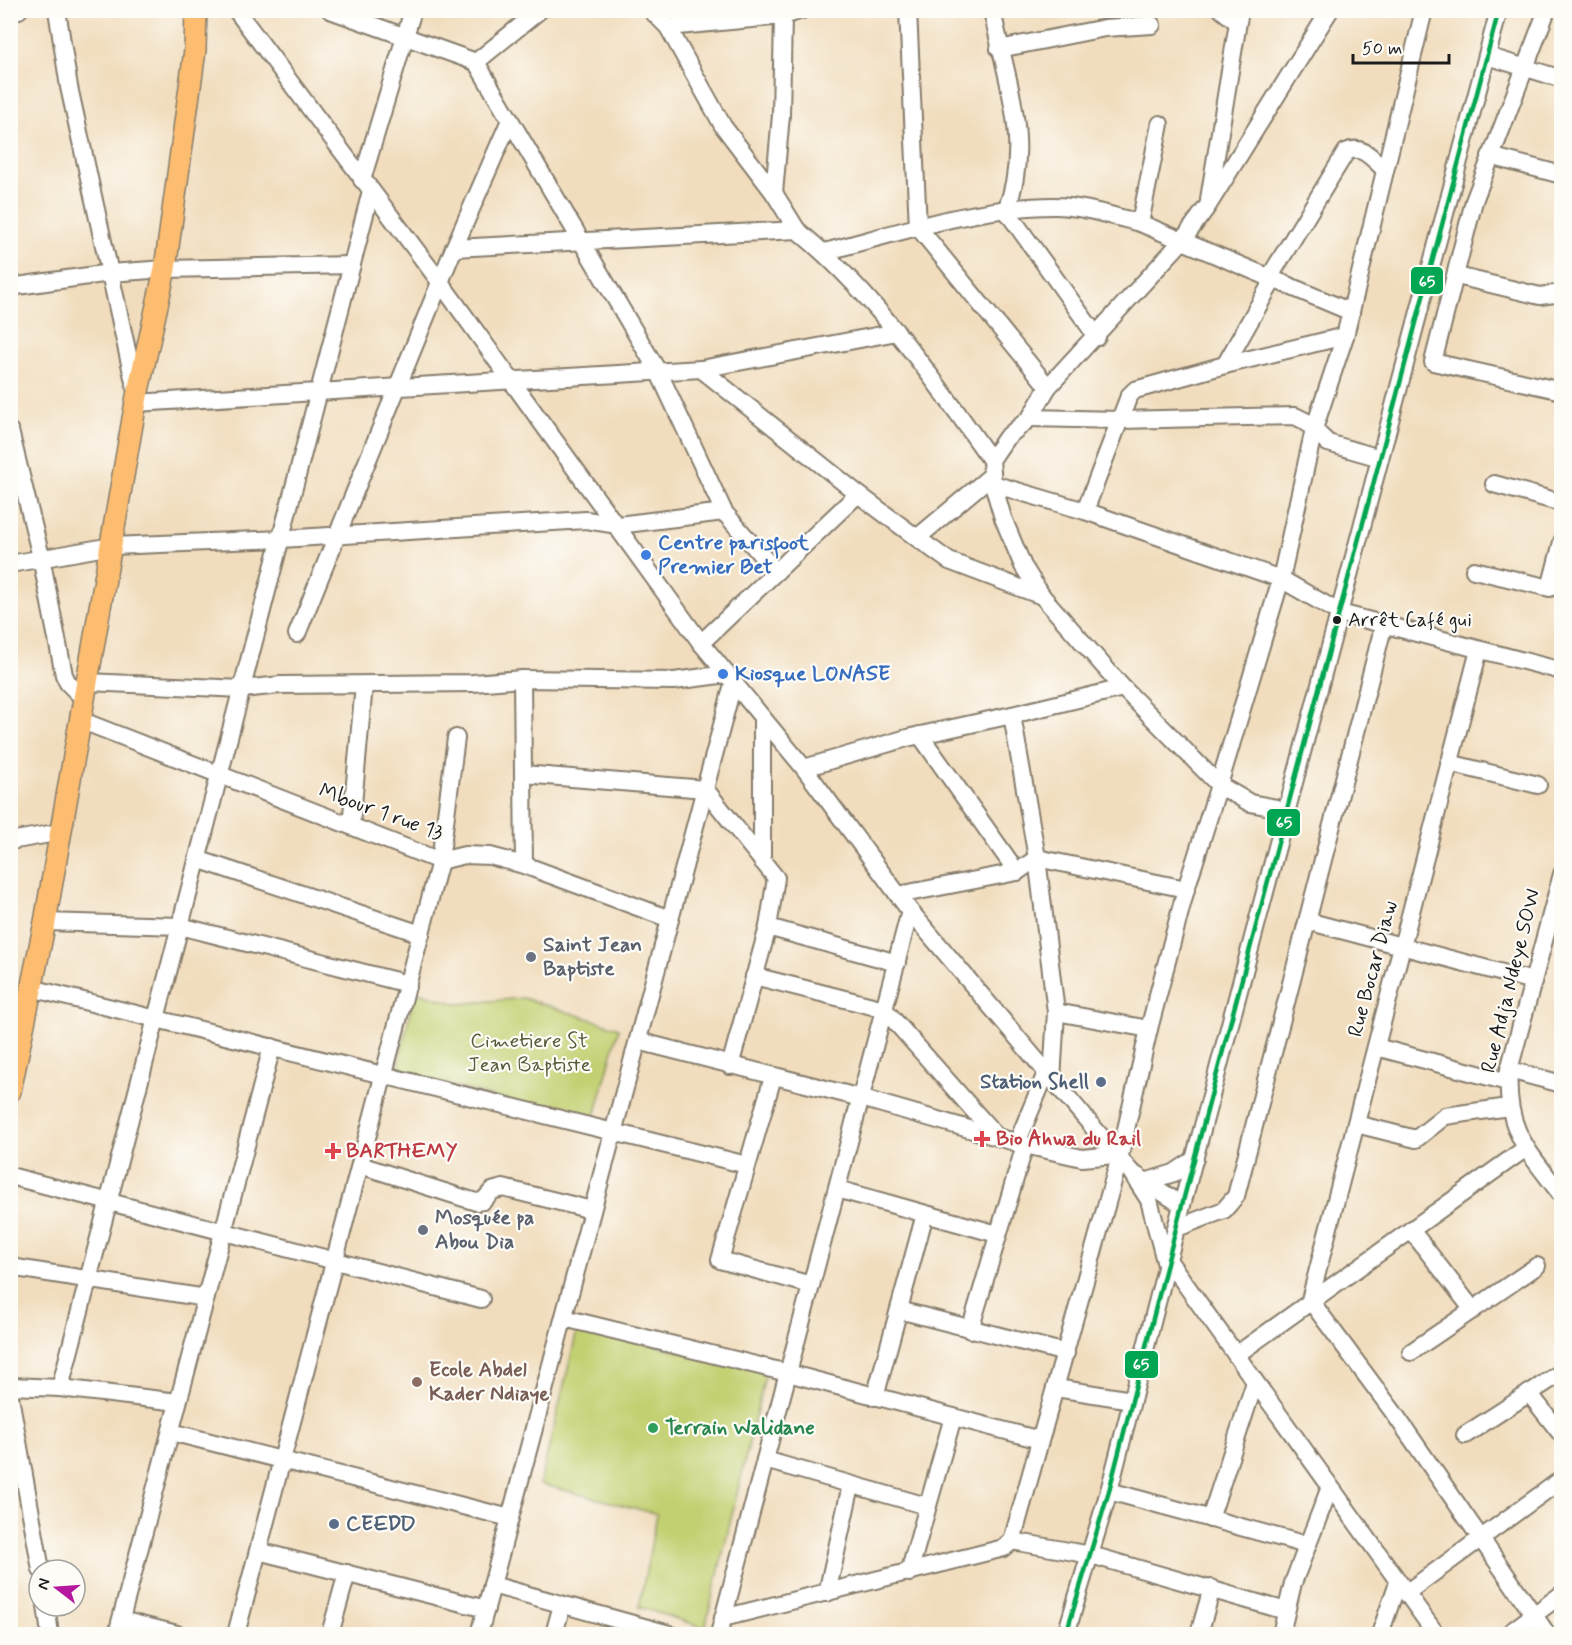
<svg xmlns="http://www.w3.org/2000/svg" width="1572" height="1645" viewBox="0 0 1572 1645" font-family="Mynerve,sans-serif">
  <style>
    .green { fill: #c3d071; stroke: #707646; stroke-width: 1.5 }
    .lines { fill: none; stroke-linecap: round; stroke-linejoin: round }
    .minor-casing { stroke: #867c6c; stroke-width: 20 }
    .major-casing { stroke: #867c6c; stroke-width: 24 }
    .minor { stroke: #fff; stroke-width: 16 }
    .major { stroke: #fcbd6f; stroke-width: 21 }
    .bus-1-casing { stroke: #fdfcf7; stroke-width: 9 }
    .bus-1 { stroke: #00a651; stroke-width: 4.5 }
    .shop-dot { fill: #3f7fe0; stroke: #fdfcf7; stroke-width: 2 }
    .bus-dot { fill: #1c1c1c; stroke: #fdfcf7; stroke-width: 2 }
    .worship-dot { fill: #6b7280; stroke: #fdfcf7; stroke-width: 2 }
    .service-dot { fill: #5c6f8a; stroke: #fdfcf7; stroke-width: 2 }
    .health-dot { fill: #e0444e; stroke: #fdfcf7; stroke-width: 2 }
    .education-dot { fill: #8d6e63; stroke: #fdfcf7; stroke-width: 2 }
    .leisure-dot { fill: #2e9e5b; stroke: #fdfcf7; stroke-width: 2 }
    .labels { text-anchor: middle; dominant-baseline: central; stroke-width: 4.5; stroke-linejoin: round; paint-order: stroke }
    .bus-label { font-size: 20px; fill: #1c1c1c; stroke: #fdfcf7; text-anchor: start }
    .shop-label { font-size: 21px; font-weight: bold; fill: #366cbe; stroke: #fdfcf7; text-anchor: start }
    .street-label { font-size: 21px; fill: #1c1c1c; stroke: #fdfcf7 }
    .worship-label { font-size: 21px; font-weight: bold; fill: #5b616d; stroke: #fdfcf7; text-anchor: start }
    .park-label { font-size: 21px; fill: #565b3a; stroke: #fdfcf7 }
    .service-label { font-size: 21px; font-weight: bold; fill: #4e5e75; stroke: #fdfcf7; text-anchor: end }
    .health-label { font-size: 21px; font-weight: bold; fill: #be3a42; stroke: #fdfcf7; text-anchor: start }
    .education-label { font-size: 21px; font-weight: bold; fill: #785e54; stroke: #fdfcf7; text-anchor: start }
    .leisure-label { font-size: 21px; font-weight: bold; fill: #27864d; stroke: #fdfcf7; text-anchor: start }
    .line-badge { stroke: #fdfcf7; stroke-width: 2 }
    .badge-label { font-size: 16px; text-anchor: middle; font-weight: bold; fill: #fff }
  </style>
  <rect width="100%" height="100%" fill="#fdfcf7"/>
  <filter id="ink" filterUnits="userSpaceOnUse"><feTurbulence type="fractalNoise" baseFrequency=".0167" numOctaves="2"/><feDisplacementMap in="SourceGraphic" scale="12" xChannelSelector="R" yChannelSelector="G"/><feConvolveMatrix kernelMatrix="1 2 1 2 8 2 1 2 1" color-interpolation-filters="sRGB"/></filter>
  <filter id="wash" filterUnits="userSpaceOnUse"><feTurbulence type="fractalNoise" baseFrequency=".008" numOctaves="4" result="noise"/><feDisplacementMap in="SourceGraphic" scale="24" xChannelSelector="R" yChannelSelector="G"/><feGaussianBlur stdDeviation="1.35" result="paint"/><feColorMatrix in="noise" values="0 0 0 0 0 0 0 0 0 0 0 0 0 0 0 0 0 1.4 0 .05"/><feComposite in="paint" operator="in"/></filter>
  <g filter="url(#wash)">
    <rect width="100%" height="100%" fill="#f1ddbd"/>
    <!-- green -->
    <g class="green">
      <path d="M415,991L457,1004L523,998L619,1028L593,1124L409,1074L398,1065Z"/>
      <path d="M578,1327L766,1372L705,1628L639,1607L657,1514L540,1484Z"/>
    </g>
  </g>
  <g filter="url(#ink)">
    <g class="lines">
      <defs>
        <g id="minor">
          <path d="M57,10L69,87L136,391"/>
          <path d="M236,10L440,282L701,643L804,768L910,911L1131,1172L1149,1200L1166,1265"/>
          <path d="M330,10L476,62L659,373L724,512L776,572"/>
          <path d="M651,10L668,27L723,126L774,193L797,230"/>
          <path d="M908,10L918,227L1048,387L1030,418L1006,438L991,460L993,484L1003,518L1023,566L1042,596L1123,688L1219,785L1186,889"/>
          <path d="M992,10C1005,76 1033,144 1006,210L1097,337"/>
          <path d="M1222,10L1237,22"/>
          <path d="M1547,10L1474,201L1433,362L1562,391"/>
          <path d="M10,12L19,10"/>
          <path d="M668,27L783,16L782,10"/>
          <path d="M999,49L1105,28L1152,25"/>
          <path d="M1487,56L1562,79"/>
          <path d="M476,62L540,10"/>
          <path d="M1490,156L1562,175"/>
          <path d="M362,180L413,10"/>
          <path d="M774,193L781,115L783,16L802,10"/>
          <path d="M1209,199L1240,10"/>
          <path d="M1140,223L1160,124"/>
          <path d="M454,248L797,230C874,293 934,379 991,460"/>
          <path d="M824,252C897,233 979,206 1054,206C1083,206 1112,216 1140,223L1351,312"/>
          <path d="M1457,276L1540,296L1562,293"/>
          <path d="M1269,278L1346,152C1362,144 1372,158 1384,169"/>
          <path d="M10,287L110,273L165,269L352,265"/>
          <path d="M1225,365L1273,280"/>
          <path d="M701,369L897,332"/>
          <path d="M1048,387L1182,241L1207,207L1330,10"/>
          <path d="M136,403L701,369L858,494"/>
          <path d="M1030,418L1120,420L1295,416L1305,421L1328,443L1380,458"/>
          <path d="M10,431L41,557L64,675L68,683L84,699"/>
          <path d="M993,484L1085,511L1281,579L1340,613L1562,671"/>
          <path d="M1494,484L1562,503"/>
          <path d="M1085,511L1129,396L1135,390L1225,365L1345,336"/>
          <path d="M917,538L949,561L1042,596"/>
          <path d="M10,564L112,546L281,539L586,520L618,525L724,512"/>
          <path d="M1474,570L1550,588L1562,542"/>
          <path d="M297,634L454,248L510,120"/>
          <path d="M701,643L858,494L917,538L992,475"/>
          <path d="M1479,650L1310,1300L1394,1413L1547,1634"/>
          <path d="M522,679L524,865"/>
          <path d="M87,682L242,689L281,685L473,683L522,679L674,681L727,674"/>
          <path d="M80,720L440,861L465,855L490,856L524,865L670,919"/>
          <path d="M920,735L1017,872"/>
          <path d="M1449,763L1538,785"/>
          <path d="M804,768L907,738L1012,715"/>
          <path d="M523,774L705,789L776,878L768,927L730,1066"/>
          <path d="M1287,810L1250,803L1219,785L1281,579L1314,429L1345,336L1424,10"/>
          <path d="M351,826L364,685"/>
          <path d="M10,841L61,832"/>
          <path d="M197,859L421,934"/>
          <path d="M762,861V718"/>
          <path d="M1562,874L1509,1070C1505,1131 1527,1149 1562,1196"/>
          <path d="M1307,921L1533,981"/>
          <path d="M45,922L180,926L408,984"/>
          <path d="M768,927L897,963"/>
          <path d="M754,976L884,1009L996,1136"/>
          <path d="M31,988L747,1165"/>
          <path d="M10,998L26,1017"/>
          <path d="M1056,1012L1149,1029"/>
          <path d="M638,1041L861,1098L1025,1145L1082,1158L1115,1155"/>
          <path d="M1376,1047L1508,1082"/>
          <path d="M1509,1070L1562,1084"/>
          <path d="M773,1077L720,1260L811,1285"/>
          <path d="M1052,1080L1056,1012L1037,858L1012,715L1123,688"/>
          <path d="M1356,1124L1416,1139L1445,1116L1509,1107"/>
          <path d="M1017,1143L1046,1073"/>
          <path d="M360,1165L476,1202L483,1201L492,1191L503,1188L592,1210"/>
          <path d="M1134,1174L1182,1205"/>
          <path d="M10,1176L481,1299"/>
          <path d="M1148,1181L1174,1173L1195,1159"/>
          <path d="M837,1189L997,1234"/>
          <path d="M1177,1228L1224,1210L1236,1196L1384,624"/>
          <path d="M1411,1230L1473,1310"/>
          <path d="M1168,1260L1436,1634"/>
          <path d="M10,1267L206,1298"/>
          <path d="M899,1310L1066,1353"/>
          <path d="M564,1318L788,1373L1040,1440"/>
          <path d="M970,1330L1025,1145"/>
          <path d="M1411,1352L1537,1266"/>
          <path d="M1236,1355L1526,1148"/>
          <path d="M10,1386L60,1388L178,1402"/>
          <path d="M60,1388L371,191"/>
          <path d="M1056,1388L1132,1400"/>
          <path d="M1529,1393L1562,1435"/>
          <path d="M10,1397L41,1570"/>
          <path d="M875,1397L925,1214"/>
          <path d="M171,1432L510,1518"/>
          <path d="M1465,1435L1562,1372"/>
          <path d="M765,1460L927,1506"/>
          <path d="M1109,1491L1307,1545"/>
          <path d="M1210,1519L1255,1382"/>
          <path d="M1012,1541L1091,1555L1286,1611"/>
          <path d="M258,1551L486,1609"/>
          <path d="M909,1573L953,1417"/>
          <path d="M492,1585L669,1634"/>
          <path d="M827,1593L851,1485"/>
          <path d="M1406,1593L1562,1479"/>
          <path d="M46,1606L50,1634"/>
          <path d="M723,1618L1004,1548L1012,1541L1119,1160L1149,1029L1186,889L1037,858L1017,872L898,895"/>
          <path d="M121,1620L177,1634"/>
          <path d="M117,1634L272,1047"/>
          <path d="M236,1634L440,861L456,738"/>
          <path d="M330,1634L347,1573"/>
          <path d="M479,1634L733,684"/>
          <path d="M554,1634L562,1605"/>
          <path d="M719,1634L910,911"/>
          <path d="M1066,1634L1109,1491L1182,1205L1499,10"/>
          <path d="M1199,1634L1212,1588"/>
          <path d="M1281,1634L1293,1583L1330,1487"/>
          <path d="M1380,1634L1398,1582"/>
          <path d="M1508,1634L1562,1594"/>
        </g>
        <path id="major" d="M10,1091L45,922L137,396L165,269L195,50L196,10"/>
      </defs>
      <!-- minor casing -->
      <use href="#minor" class="minor-casing"/>
      <!-- major casing -->
      <use href="#major" class="major-casing"/>
      <!-- minor -->
      <use href="#minor" class="minor"/>
      <!-- major -->
      <use href="#major" class="major"/>
      <defs>
        <path id="bus-1" d="M1066,1634L1109,1491L1182,1205L1499,10"/>
      </defs>
      <!-- bus-1 casing -->
      <use href="#bus-1" class="bus-1-casing"/>
      <!-- bus-1 -->
      <use href="#bus-1" class="bus-1"/>
    </g>
  </g>
  <!-- markers -->
  <g class="shop-dot">
    <circle cx="646" cy="555" r="6"/>
    <circle cx="723" cy="674" r="6"/>
  </g>
  <circle class="bus-dot" cx="1337" cy="620" r="5"/>
  <g class="worship-dot">
    <circle cx="531" cy="957" r="6"/>
    <circle cx="423" cy="1230" r="6"/>
  </g>
  <g class="service-dot">
    <circle cx="1101" cy="1082" r="6"/>
    <circle cx="334" cy="1524" r="6"/>
  </g>
  <g class="health-dot">
    <path d="M979 1130h6v6h6v6h-6v6h-6v-6h-6v-6h6z"/>
    <path d="M330 1142h6v6h6v6h-6v6h-6v-6h-6v-6h6z"/>
  </g>
  <circle class="education-dot" cx="417" cy="1382" r="6"/>
  <circle class="leisure-dot" cx="653" cy="1428" r="6"/>
  <g class="labels">
    <!-- bus labels -->
    <g class="bus-label">
      <text x="1348" y="620">Arrêt Café gui</text>
    </g>
    <!-- shop labels -->
    <g class="shop-label">
      <text x="658" y="543">Centre parisfoot<tspan x="658" dy="24">Premier Bet</tspan></text>
      <text x="735" y="674">Kiosque LONASE</text>
    </g>
    <!-- street labels -->
    <g class="street-label">
      <text transform="translate(381 812) rotate(20)">Mbour 1 rue 13</text>
      <text transform="translate(1373 969) rotate(-75)">Rue Bocar Diaw</text>
      <text transform="translate(1511 981) rotate(-76)">Rue Adja Ndeye SOW</text>
    </g>
    <!-- worship labels -->
    <g class="worship-label">
      <text x="543" y="945">Saint Jean<tspan x="543" dy="24">Baptiste</tspan></text>
      <text x="435" y="1218">Mosquée pa<tspan x="435" dy="24">Abou Dia</tspan></text>
    </g>
    <!-- park labels -->
    <g class="park-label">
      <text x="529" y="1041">Cimetiere St<tspan x="529" dy="24">Jean Baptiste</tspan></text>
    </g>
    <!-- service labels -->
    <g class="service-label">
      <text x="1089" y="1082">Station Shell</text>
      <text x="346" y="1524" text-anchor="start">CEEDD</text>
    </g>
    <!-- health labels -->
    <g class="health-label">
      <text x="996" y="1139">Bio Ahwa du Rail</text>
      <text x="346" y="1151">BARTHEMY</text>
    </g>
    <!-- education labels -->
    <g class="education-label">
      <text x="429" y="1370">Ecole Abdel<tspan x="429" dy="24">Kader Ndiaye</tspan></text>
    </g>
    <!-- leisure labels -->
    <g class="leisure-label">
      <text x="665" y="1428">Terrain Walidane</text>
    </g>
  </g>
  <g class="line-badge">
    <rect x="1410" y="266" width="34" height="29" rx="6" fill="#00a651"/>
    <rect x="1266" y="808" width="35" height="29" rx="6" fill="#00a651"/>
    <rect x="1124" y="1350" width="35" height="29" rx="6" fill="#00a651"/>
  </g>
  <g class="badge-label">
    <text x="1427" y="287">65</text>
    <text x="1284" y="828">65</text>
    <text x="1141" y="1370">65</text>
  </g>
  <!-- margin -->
  <rect width="1572" height="1645" fill="none" stroke="#fdfcf7" stroke-width="36"/>
  <!-- north arrow -->
  <g transform="translate(57 1588) rotate(287)"><circle r="28" fill="#fdfcf7" stroke="#a3a29f" stroke-width="1.5"/>
  <path d="M0-4.5L10 22L0 15L-10 22Z" fill="#b5179e"/>
  <text y="-9" font-size="16" font-weight="bold" text-anchor="middle" fill="#1c1c1c">N</text>
  </g>
  <!-- scale -->
  <path d="M1353 54v9h96v-9" fill="none" stroke="#1c1c1c" stroke-width="3"/>
  <text x="1362" y="54" font-size="18" fill="#1c1c1c" stroke="#fdfcf7" stroke-width="4.5" paint-order="stroke">50 m</text>
</svg>
